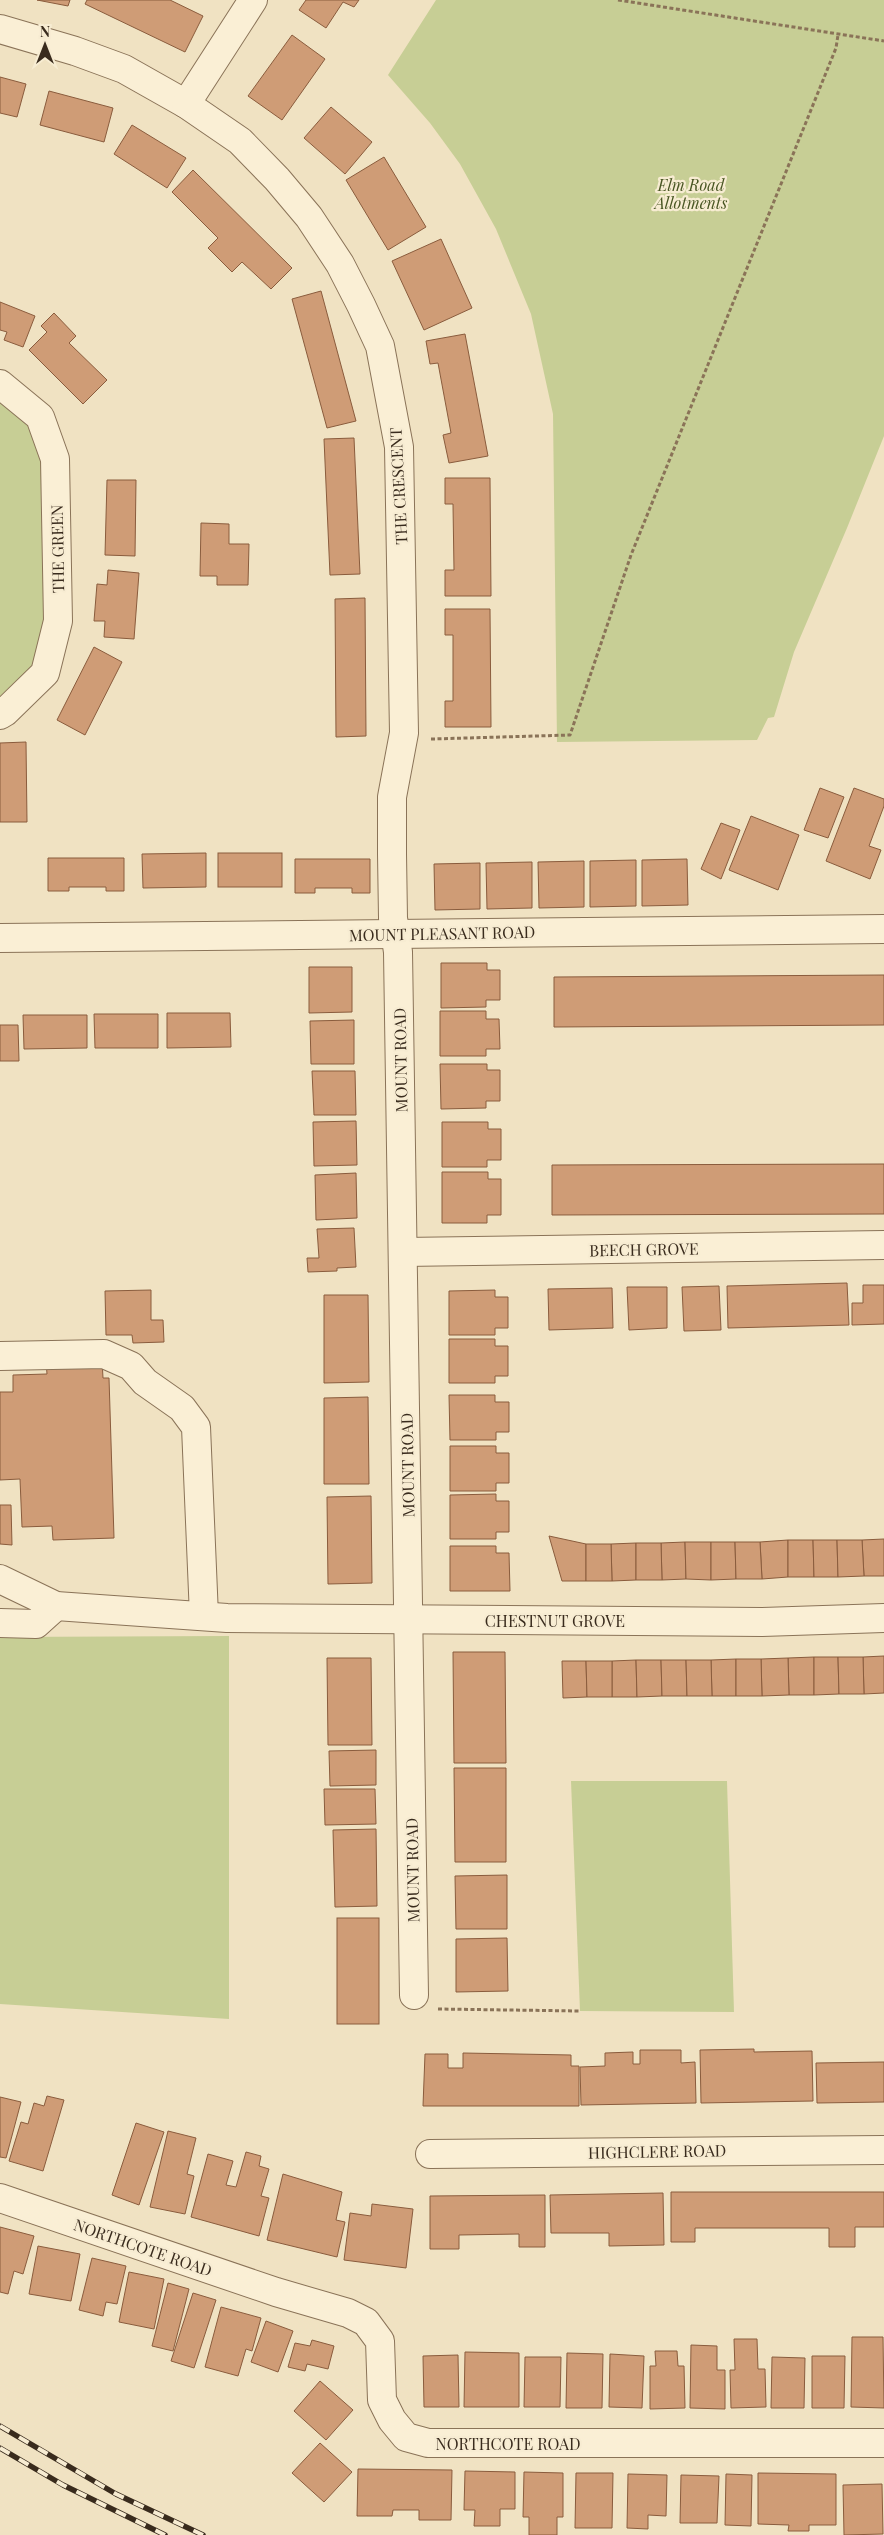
<svg xmlns="http://www.w3.org/2000/svg" width="884" height="2535" viewBox="0 0 884 2535" font-family="'Playfair Display',serif">
  <style>
    .green { fill: #c7ce95 }
    .building { fill: #cf9c76; stroke: #8a5c3d }
    .lines { fill: none; stroke-linecap: round; stroke-linejoin: round }
    .minor-casing { stroke: #8a7358; stroke-width: 30 }
    .path { stroke: #8a7358; stroke-width: 3; stroke-dasharray: 4 2.5; stroke-linecap: butt }
    .minor { stroke: #faefd5; stroke-width: 28 }
    .rail-casing { stroke: #392b1d; stroke-width: 5.5 }
    .rail { stroke: #f7ecd2; stroke-width: 4; stroke-dasharray: 11; stroke-linecap: butt }
    .labels { text-anchor: middle; dominant-baseline: central; stroke-width: 4.5; stroke-linejoin: round; paint-order: stroke }
    .park-label { font-size: 16px; font-style: italic; fill: #495623; stroke: #f7ecd2 }
    .street-label { font-size: 16px; fill: #392b1d; stroke: #f7ecd2 }
  </style>
  <rect width="100%" height="100%" fill="#f0e2c2"/>
  <!-- green -->
  <g class="green">
    <path d="M436,0H884V436L847,528L794,652L774,717L768,718L757,740L557,742L553,414L531,314L496,229L460,164L430,123L388,75Z"/>
    <path d="M0,384L55,459L45,673L0,715Z"/>
    <path d="M229,1636V2019L0,2004V1637Z"/>
    <path d="M571,1781H727L734,2012L580,2011Z"/>
  </g>
  <!-- building -->
  <g class="building">
    <path d="M37,0H70L68,6Z"/>
    <path d="M87,0H170L203,16L185,52L85,4Z"/>
    <path d="M306,0H359L354,7L343,2L326,28L299,10Z"/>
    <path d="M292,35L325,59L282,120L248,96Z"/>
    <path d="M0,77L26,84L17,117L0,113Z"/>
    <path d="M49,91L113,108L104,142L40,125Z"/>
    <path d="M331,107L372,142L345,174L304,138Z"/>
    <path d="M132,125L186,158L167,188L114,154Z"/>
    <path d="M384,157L426,227L388,250L346,180Z"/>
    <path d="M193,170L292,268L271,289L242,262L232,272L208,248L218,238L172,192Z"/>
    <path d="M441,239L472,308L424,330L392,261Z"/>
    <path d="M321,291L356,421L327,428L292,299Z"/>
    <path d="M0,302L35,316L23,347L4,340L7,332L0,330Z"/>
    <path d="M54,313L76,336L69,343L107,380L83,404L29,350L47,332L41,326Z"/>
    <path d="M465,334L488,456L449,463L443,435L451,433L438,363L430,364L426,341Z"/>
    <path d="M354,438L360,574L330,575L324,439Z"/>
    <path d="M445,478H490L491,596H445V570H454L453,504H445Z"/>
    <path d="M107,480H136L135,556L105,555Z"/>
    <path d="M201,523L229,524V544H249L248,585H217V576H200Z"/>
    <path d="M108,570L139,573L134,639L104,637L105,621H94L97,584L107,585Z"/>
    <path d="M365,598L366,736L336,737L335,599Z"/>
    <path d="M445,609H490L491,727H445V701H453V635H445Z"/>
    <path d="M94,647L122,662L85,735L57,720Z"/>
    <path d="M26,742L27,822H0V743Z"/>
    <path d="M820,788L844,797L828,838L804,830Z"/>
    <path d="M854,788L884,799V806L869,846L881,850L870,879L826,861Z"/>
    <path d="M751,816L799,835L778,890L729,870Z"/>
    <path d="M721,823L740,830L721,879L701,869Z"/>
    <path d="M206,853V887L143,888L142,854Z"/>
    <rect x="218" y="853" width="64" height="34"/>
    <path d="M48,858H124V891H106V887H69V891H48Z"/>
    <path d="M295,859H370V893H352V888H315V893H295Z"/>
    <path d="M687,859L688,905L642,906V860Z"/>
    <path d="M636,860V906L590,907V861Z"/>
    <path d="M584,861V907L539,908L538,862Z"/>
    <path d="M532,862V908L487,909L486,863Z"/>
    <path d="M480,863V909L435,910L434,864Z"/>
    <path d="M441,963H487V970H500V1000H486V1007L441,1008Z"/>
    <path d="M309,967H352V1012L309,1013Z"/>
    <path d="M884,975V1025L554,1027V977Z"/>
    <path d="M440,1011H486V1019H499L500,1049H486V1056H440Z"/>
    <path d="M167,1013H230L231,1047L167,1048Z"/>
    <path d="M94,1014H158V1048H95Z"/>
    <path d="M23,1015H87V1048L24,1049Z"/>
    <path d="M354,1020V1064H311L310,1021Z"/>
    <path d="M0,1025H18L19,1061H0Z"/>
    <path d="M440,1064H487V1070H500V1101H486V1108L441,1109Z"/>
    <path d="M312,1071H355L356,1115H314Z"/>
    <path d="M356,1121L357,1165L314,1166L313,1122Z"/>
    <path d="M442,1122H488V1129H501V1160H487V1167H442Z"/>
    <path d="M884,1164V1214L552,1215V1165Z"/>
    <path d="M442,1172H488V1179H501V1215H487V1223H442Z"/>
    <path d="M356,1173L357,1218L316,1220L315,1175Z"/>
    <path d="M354,1228L356,1267L337,1268V1271L308,1272L307,1258H319L317,1229Z"/>
    <path d="M847,1283L849,1325L728,1328L727,1286Z"/>
    <path d="M863,1285H884V1324L852,1325V1303H863Z"/>
    <path d="M719,1286L721,1330L684,1331L682,1287Z"/>
    <path d="M627,1287H667V1328L629,1330Z"/>
    <path d="M612,1288L613,1328L549,1330L548,1289Z"/>
    <path d="M151,1290V1320H163L164,1342L133,1343L132,1335H106L105,1291Z"/>
    <path d="M495,1290V1297H508V1328H495V1335H449V1291Z"/>
    <path d="M324,1295H368L369,1382L324,1383Z"/>
    <path d="M449,1339H495V1346H508V1376H495V1383H449Z"/>
    <path d="M102,1360L103,1378H109L114,1538L53,1540L52,1526L22,1527L20,1479L0,1480V1392H13V1375L47,1374L46,1361Z"/>
    <path d="M449,1395H495V1402H509V1432H496V1440H450Z"/>
    <path d="M368,1397L369,1484H324V1398Z"/>
    <path d="M450,1446H496V1453H509V1483H496V1491H450Z"/>
    <path d="M496,1494V1501H509V1532H496V1539H450V1495Z"/>
    <path d="M371,1496L372,1583L328,1584L327,1497Z"/>
    <path d="M0,1505H11L12,1545L0,1544Z"/>
    <path d="M549,1536L586,1544V1581H562Z"/>
    <path d="M884,1539V1576H864L862,1540Z"/>
    <path d="M788,1540V1577L762,1579L760,1542Z"/>
    <path d="M788,1540H813L814,1577H788Z"/>
    <path d="M813,1540H837L838,1577H814Z"/>
    <path d="M837,1540H862L864,1576L838,1577Z"/>
    <path d="M685,1542L686,1579L662,1580L661,1543Z"/>
    <path d="M685,1542H711V1580L686,1579Z"/>
    <path d="M711,1542H735L736,1579L711,1580Z"/>
    <path d="M735,1542H760L762,1579H736Z"/>
    <path d="M636,1543V1580L612,1581L611,1544Z"/>
    <path d="M636,1543H661L662,1580H636Z"/>
    <path d="M586,1544H611L612,1581H586Z"/>
    <path d="M450,1546H496V1553H509L510,1591H450Z"/>
    <path d="M453,1652H505L506,1763H454Z"/>
    <path d="M884,1656V1693L864,1694L863,1657Z"/>
    <path d="M814,1657V1695H789L788,1658Z"/>
    <path d="M814,1657H838L839,1694L814,1695Z"/>
    <path d="M838,1657H863L864,1694H839Z"/>
    <path d="M327,1658H371L372,1745H328Z"/>
    <path d="M788,1658L789,1695L762,1696L761,1659Z"/>
    <path d="M736,1659V1696H712L711,1660Z"/>
    <path d="M736,1659H761L762,1696H736Z"/>
    <path d="M636,1660L637,1697H612V1661Z"/>
    <path d="M636,1660H661L662,1696L637,1697Z"/>
    <path d="M661,1660H686L687,1696H662Z"/>
    <path d="M686,1660H711L712,1696H687Z"/>
    <path d="M562,1661H586L587,1697L563,1698Z"/>
    <path d="M586,1661H612V1697H587Z"/>
    <path d="M376,1750V1785L330,1786L329,1751Z"/>
    <path d="M454,1768H506V1862H455Z"/>
    <path d="M324,1789H375L376,1824L325,1825Z"/>
    <path d="M376,1829L377,1906L335,1907L333,1830Z"/>
    <path d="M507,1875V1929H456L455,1876Z"/>
    <rect x="337" y="1918" width="42" height="106"/>
    <path d="M507,1938L508,1991L456,1992V1939Z"/>
    <path d="M754,2049V2052L812,2051L813,2101L701,2103L700,2050Z"/>
    <path d="M640,2050H681V2063L695,2062L696,2103L581,2105L580,2067L605,2066V2053L633,2052V2064H640Z"/>
    <path d="M463,2053L571,2055V2066H579V2106H423L425,2054H448V2068H463Z"/>
    <path d="M884,2062V2102L817,2103L816,2063Z"/>
    <path d="M47,2096L64,2100L43,2171L9,2161L21,2122L28,2124L34,2103L44,2106Z"/>
    <path d="M0,2097L21,2102L6,2158L0,2157Z"/>
    <path d="M136,2123L164,2132L139,2205L112,2195Z"/>
    <path d="M168,2131L196,2138L187,2174L194,2176L185,2214L150,2207Z"/>
    <path d="M246,2152L261,2156L259,2166L269,2169L261,2196L269,2198L259,2236L191,2217L208,2154L233,2161L226,2185L236,2187Z"/>
    <path d="M283,2174L342,2192L336,2220L345,2222L337,2257L267,2240Z"/>
    <path d="M671,2192H884V2227H855V2247H829V2228H695V2242H671Z"/>
    <path d="M663,2193L664,2245L609,2246V2233H551L550,2195Z"/>
    <path d="M545,2195V2247H519V2234L459,2235V2249H430V2196Z"/>
    <path d="M372,2204L413,2209L406,2268L344,2260L350,2213L371,2216Z"/>
    <path d="M0,2227L34,2236L23,2274L14,2271L8,2294L0,2292Z"/>
    <path d="M38,2246L80,2254L71,2301L29,2294Z"/>
    <path d="M92,2258L126,2266L117,2304L106,2302L103,2316L79,2310Z"/>
    <path d="M129,2272L164,2279L154,2329L119,2322Z"/>
    <path d="M168,2283L189,2289L173,2351L152,2346Z"/>
    <path d="M193,2293L216,2300L194,2368L171,2361Z"/>
    <path d="M221,2307L261,2318L252,2351L246,2349L238,2376L205,2367Z"/>
    <path d="M266,2321L293,2331L278,2372L251,2362Z"/>
    <path d="M852,2337H883L884,2408L851,2407Z"/>
    <path d="M734,2339H757L758,2369H765L766,2407L731,2408L730,2370H735Z"/>
    <path d="M312,2340L334,2346L328,2369L307,2364L305,2371L288,2367L295,2343L310,2346Z"/>
    <path d="M691,2345L717,2346V2370H725V2409L690,2408Z"/>
    <path d="M655,2351H677L678,2366H684L685,2408L650,2409V2366H656Z"/>
    <path d="M465,2352L519,2353V2407H464Z"/>
    <path d="M567,2353L603,2354L602,2408H566Z"/>
    <path d="M610,2354L644,2356L642,2408L609,2407Z"/>
    <path d="M458,2355L459,2407H424L423,2356Z"/>
    <path d="M812,2356H845L844,2408H812Z"/>
    <path d="M525,2357H561L560,2407H524Z"/>
    <path d="M772,2357L805,2358L804,2408H771Z"/>
    <path d="M320,2381L353,2410L326,2440L294,2411Z"/>
    <path d="M320,2443L352,2472L324,2502L292,2473Z"/>
    <path d="M358,2469L452,2470L451,2520H419V2510H393L392,2516H357Z"/>
    <path d="M465,2471L515,2472V2509H500V2526H474L475,2510H464Z"/>
    <path d="M524,2472L563,2473V2517H557V2535H529V2517H523Z"/>
    <path d="M576,2473H613L612,2528H575Z"/>
    <path d="M758,2473L836,2474V2525H809V2531H788L789,2525L758,2524Z"/>
    <path d="M628,2474L667,2475L666,2516L648,2515V2529L627,2528Z"/>
    <path d="M726,2474L752,2475L751,2526L725,2525Z"/>
    <path d="M681,2475L719,2476L717,2523H680Z"/>
    <path d="M882,2484L883,2534L844,2535L843,2485Z"/>
  </g>
  <g class="lines">
    <defs>
      <g id="minor">
        <path d="M0,29L75,51L124,69L186,104L240,141L277,179L309,217L340,264L361,305L380,346L399,447L404,733L392,797V854L393,918L398,952L414,1995"/>
        <path d="M186,104L253,0"/>
        <path d="M0,384L40,417L55,459L58,621L45,673L5,712L0,715"/>
        <path d="M0,938L884,929"/>
        <path d="M403,1252L884,1245"/>
        <path d="M0,1356L104,1354L131,1366L145,1382L182,1408L196,1427L204,1616"/>
        <path d="M0,1579L56,1606L227,1618L762,1622L884,1618"/>
        <path d="M0,1623L36,1624L56,1606"/>
        <path d="M430,2154L884,2150"/>
        <path d="M0,2198L276,2292L348,2313L366,2322L380,2341L382,2400L392,2420L406,2437L428,2443H884"/>
      </g>
    </defs>
    <!-- minor casing -->
    <use href="#minor" class="minor-casing"/>
    <!-- path -->
    <g class="path">
      <path d="M618,0L884,41"/>
      <path d="M431,739L570,735L631,555L836,48L838,35"/>
      <path d="M438,2009L580,2011"/>
    </g>
    <!-- minor -->
    <use href="#minor" class="minor"/>
    <defs>
      <g id="rail">
        <path d="M0,2426L116,2494L203,2535"/>
        <path d="M0,2448L63,2485L165,2535"/>
      </g>
    </defs>
    <!-- rail casing -->
    <use href="#rail" class="rail-casing"/>
    <!-- rail -->
    <use href="#rail" class="rail"/>
  </g>
  <g class="labels">
    <!-- park labels -->
    <g class="park-label">
      <text x="691" y="184">Elm Road<tspan x="691" dy="18">Allotments</tspan></text>
    </g>
    <!-- street labels -->
    <g class="street-label">
      <text transform="translate(398 486) rotate(-93)">THE CRESCENT</text>
      <text transform="translate(57 549) rotate(-91)">THE GREEN</text>
      <text transform="translate(442 933) rotate(-1)">MOUNT PLEASANT ROAD</text>
      <text transform="translate(400 1060) rotate(-91)">MOUNT ROAD</text>
      <text transform="translate(644 1249) rotate(-1)">BEECH GROVE</text>
      <text transform="translate(407 1465) rotate(-91)">MOUNT ROAD</text>
      <text x="555" y="1620">CHESTNUT GROVE</text>
      <text transform="translate(412 1870) rotate(-91)">MOUNT ROAD</text>
      <text transform="translate(657 2151) rotate(-1)">HIGHCLERE ROAD</text>
      <text transform="translate(143 2247) rotate(19)">NORTHCOTE ROAD</text>
      <text x="508" y="2443">NORTHCOTE ROAD</text>
    </g>
  </g>
  <!-- north arrow -->
  <g transform="translate(45 45)" stroke="#f7ecd2" stroke-width="4" paint-order="stroke">
  <path d="M0-4L9 19L0 12L-9 19Z" fill="#392b1d"/>
  <text y="-8" font-size="14" font-weight="bold" text-anchor="middle" fill="#392b1d">N</text>
  </g>
</svg>
